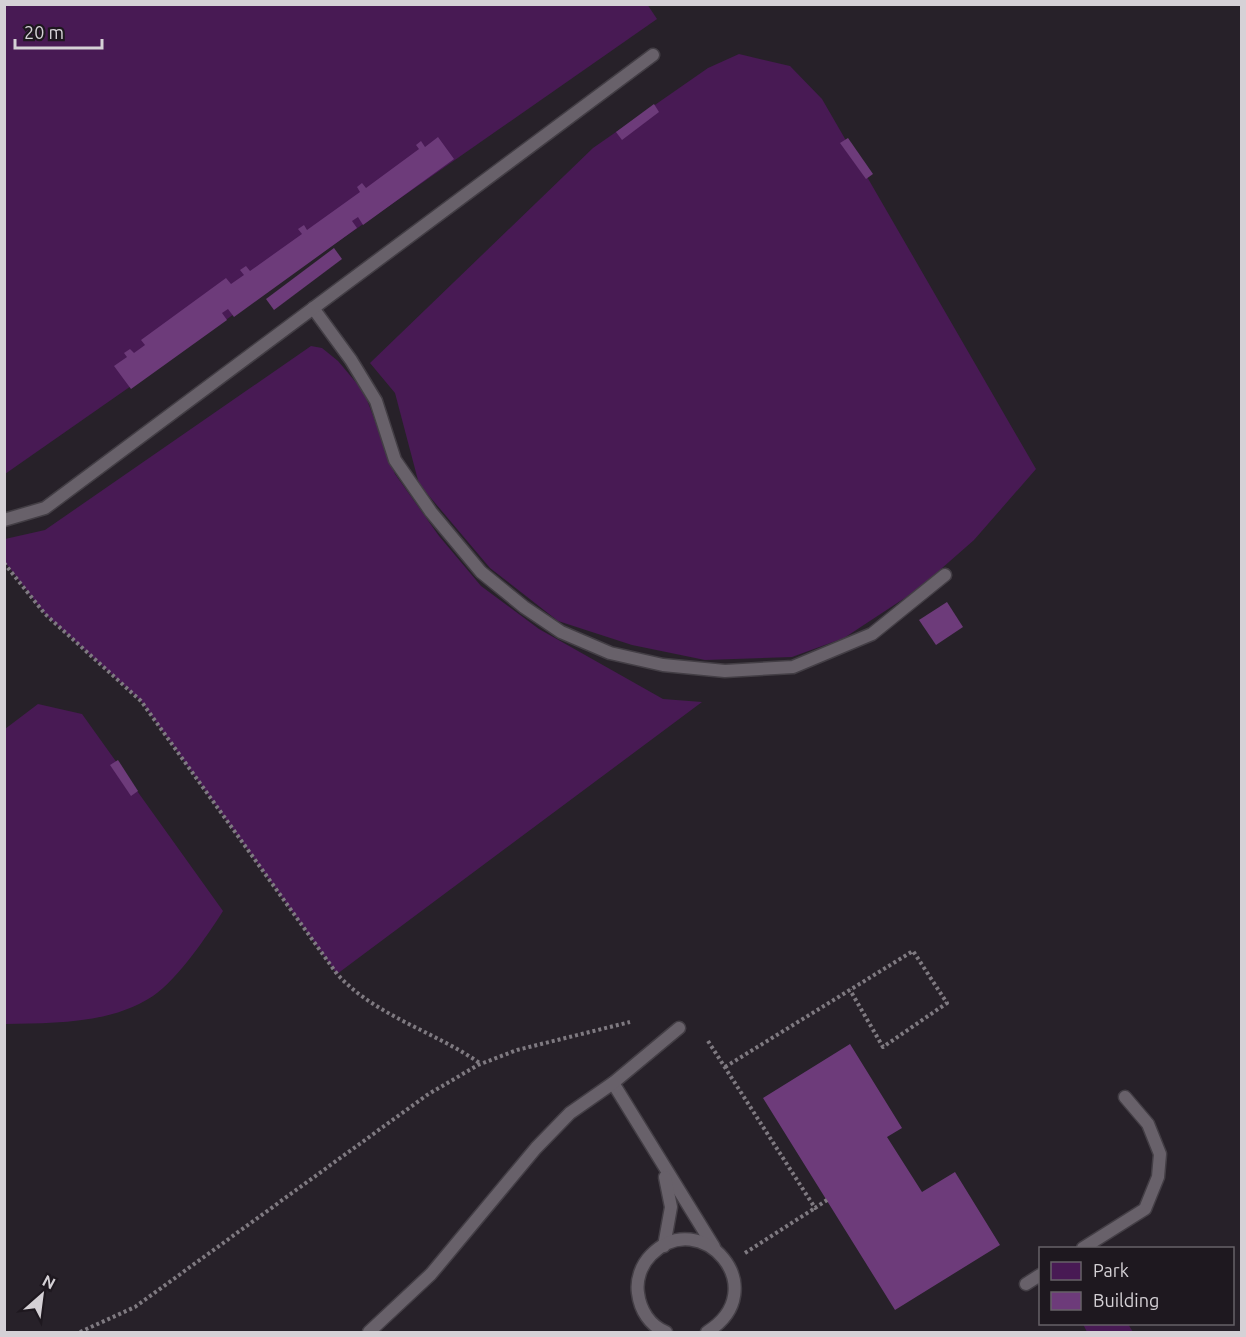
<svg xmlns="http://www.w3.org/2000/svg" width="1246" height="1337" viewBox="0 0 1246 1337" font-family="Ubuntu,sans-serif">
  <style>
    .green { fill: #481a54 }
    .building { fill: #6d3b7a }
    .lines { fill: none; stroke-linecap: round; stroke-linejoin: round }
    .service-casing { stroke: #433e45; stroke-width: 15 }
    .path { stroke: #7f7a81; stroke-width: 4; stroke-dasharray: 3 3; stroke-linecap: butt }
    .service { stroke: #68616a; stroke-width: 12 }
  </style>
  <rect width="100%" height="100%" fill="#272129"/>
  <!-- green -->
  <g class="green">
    <path d="M647,4L657,19L5,474L4,5Z"/>
    <path d="M739,54L790,66L822,99L1036,469L974,540L917,590L844,638L792,657L705,660L632,645L558,621L490,568L419,484L395,393L370,363L593,148L708,68Z"/>
    <path d="M311,346L322,348L338,361L364,392L395,474L439,536L481,586L539,629L663,699L702,702L337,974L141,701L45,614L5,562V539L45,530Z"/>
    <path d="M38,704L82,714L223,911C207,936 178,979 153,996C111,1024 54,1023 5,1024V729Z"/>
    <path d="M1083,1324H1128L1133,1332H1087Z"/>
  </g>
  <!-- building -->
  <g class="building">
    <path d="M654,104L659,112L622,140L616,132Z"/>
    <path d="M438,137L454,159L363,225L358,217L352,221L357,228L234,317L228,309L222,313L227,320L131,389L114,366L127,357L124,353L130,349L134,353L145,345L141,340L226,278L231,284L244,275L240,270L246,266L250,271L302,234L298,229L304,225L307,230L360,192L357,187L362,183L366,188L419,149L416,145L421,141L425,147Z"/>
    <path d="M848,138L873,174L866,179L840,143Z"/>
    <path d="M334,248L342,259L274,310L266,299Z"/>
    <path d="M947,602L963,627L936,645L919,620Z"/>
    <path d="M118,760L138,791L131,796L110,765Z"/>
    <path d="M850,1044L902,1128L887,1137L922,1192L955,1172L1000,1245L895,1310L763,1098Z"/>
  </g>
  <g class="lines">
    <defs>
      <g id="service">
        <path d="M313,308L351,360L376,401L395,460L431,512L481,572L524,607L561,632L610,653L663,665L725,671L793,667L872,634L945,575"/>
        <path d="M4,520L45,508L653,55"/>
        <path d="M613,1083L714,1247"/>
        <path d="M664,1246L671,1207L665,1177"/>
        <path d="M1083,1248L1145,1209L1158,1177L1160,1154L1148,1124L1125,1097"/>
        <path d="M1026,1284L1040,1275"/>
        <path d="M369,1332L431,1274L536,1148L570,1113L613,1083L679,1028"/>
        <path d="M666,1332C650,1326 640,1310 638,1293C636,1280 641,1265 651,1255C700,1204 776,1289 707,1332"/>
      </g>
    </defs>
    <!-- service casing -->
    <use href="#service" class="service-casing"/>
    <!-- path -->
    <g class="path">
      <path d="M4,563L45,614L141,701L337,974C375,1016 436,1032 481,1064"/>
      <path d="M708,1041L815,1208L827,1200"/>
      <path d="M725,1067L913,951L947,1003L883,1047L850,990"/>
      <path d="M745,1253L815,1208"/>
      <path d="M80,1332L135,1307L427,1095L478,1065L517,1050L630,1022"/>
    </g>
    <!-- service -->
    <use href="#service" class="service"/>
  </g>
  <!-- border -->
  <rect width="1246" height="1337" fill="none" stroke="#d5d1d6" stroke-width="12"/>
  <!-- legend -->
  <rect x="1039" y="1247" width="195" height="78" fill="#1e181f" stroke="#676268" stroke-width="1.5"/>
  <rect x="1051" y="1262" width="30" height="18" fill="#481a54" stroke="#676268" stroke-width="1.5"/>
  <text x="1093" y="1277" font-size="18" fill="#d5d1d6">Park</text>
  <rect x="1051" y="1292" width="30" height="18" fill="#6d3b7a" stroke="#676268" stroke-width="1.5"/>
  <text x="1093" y="1307" font-size="18" fill="#d5d1d6">Building</text>
  <!-- north arrow -->
  <g transform="translate(42 1295) rotate(28)" stroke="#1e181f" stroke-width="4.5" paint-order="stroke">
  <path d="M0-4.5L10 22L0 15L-10 22Z" fill="#d5d1d6"/>
  <text y="-9" font-size="16" font-weight="bold" text-anchor="middle" fill="#d5d1d6">N</text>
  </g>
  <!-- scale -->
  <path d="M15 39v9h87v-9" fill="none" stroke="#d5d1d6" stroke-width="3"/>
  <text x="24" y="39" font-size="18" fill="#d5d1d6" stroke="#1e181f" stroke-width="4.5" paint-order="stroke">20 m</text>
</svg>
